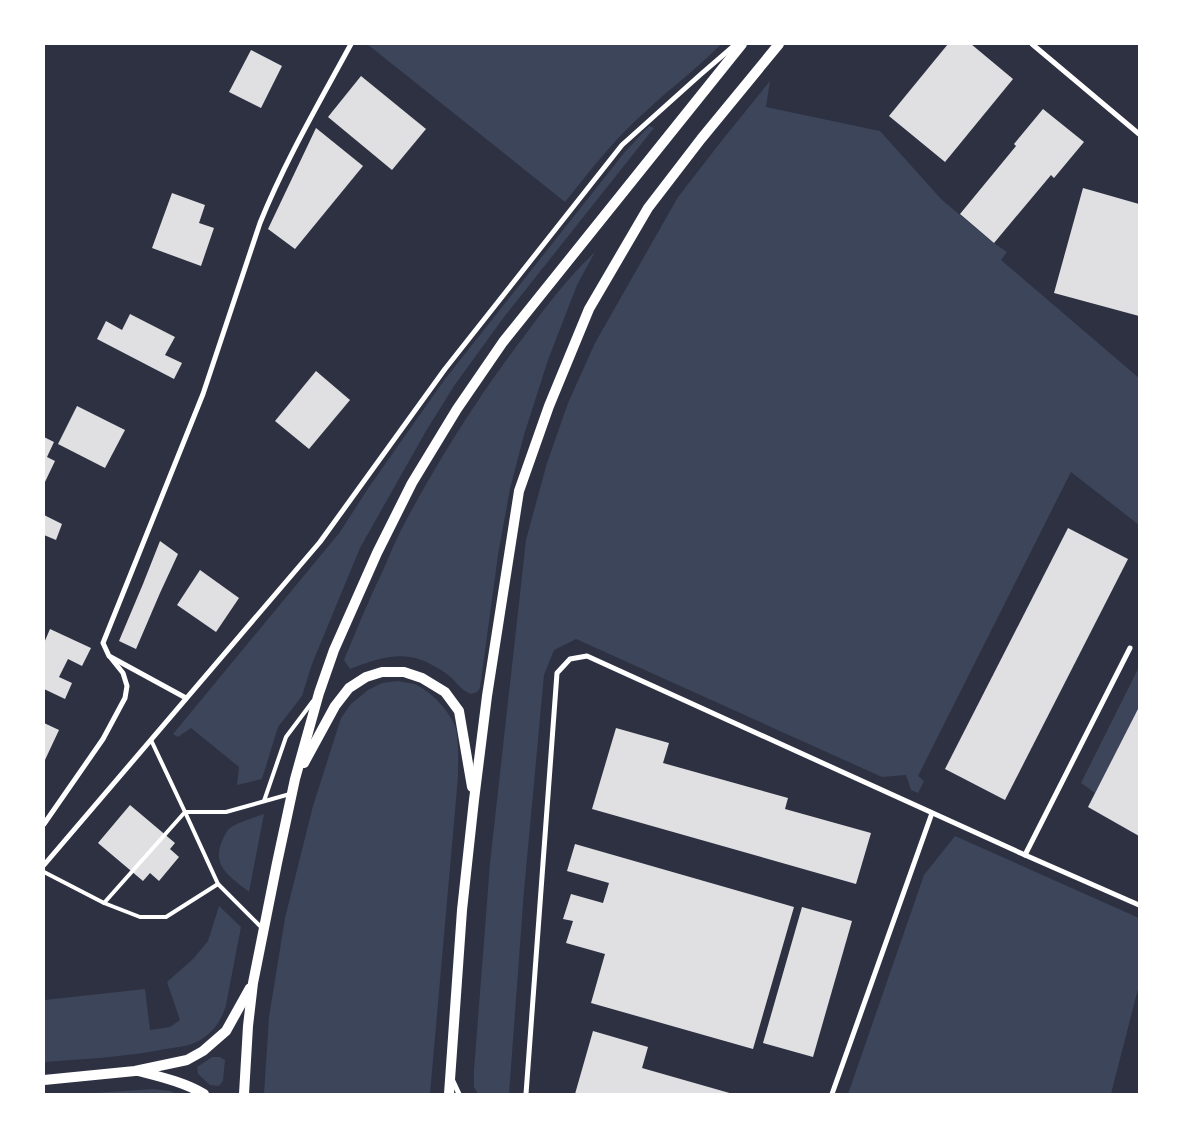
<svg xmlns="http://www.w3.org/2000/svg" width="1183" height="1138" viewBox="0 0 1183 1138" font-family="Rubik,sans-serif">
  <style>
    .green { fill: #3c4559 }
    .building { fill: #e0e0e3 }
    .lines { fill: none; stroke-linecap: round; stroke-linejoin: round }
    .service { stroke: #fff; stroke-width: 4 }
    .minor { stroke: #fff; stroke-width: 5 }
    .secondary { stroke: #fff; stroke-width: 10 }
  </style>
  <rect width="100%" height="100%" fill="#2d3142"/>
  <!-- green -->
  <g class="green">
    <path d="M367,44H721C697,69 669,89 644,113C614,139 590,171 565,202Z"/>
    <path d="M770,81L766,107L880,131L942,200L994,243L1007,252L1001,260L1139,378V525L1071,472L918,776L924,781L918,793L911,790L906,775L882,777L576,639L554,650L544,675L524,891L509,1094H478L474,1087V1070L490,863L526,540L547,463L568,403L595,343L678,197L723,139Z"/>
    <path d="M649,126L654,128L504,317L454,386L426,431L360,548L312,664L302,696L278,727L262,779L237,785L239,767L191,728L178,737L173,734L340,532L369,487L445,379L624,153Z"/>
    <path d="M595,252L577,285L548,360L524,435L510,489L498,555L480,688L477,692L471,694C459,689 457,682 448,675C412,648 389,654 350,669L344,660C357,628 370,597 385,566C390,553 396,540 402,528C437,462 477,398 522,339C545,308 567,278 595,252Z"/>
    <path d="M1139,667V707L1095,793L1081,783Z"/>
    <path d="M398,681C403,682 409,683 414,684C430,690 451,712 456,729C459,744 458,761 458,777L430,1094H264L269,1017L285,918L313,806L341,718L351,704L368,690L382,683Z"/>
    <path d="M264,814L249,892C231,877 211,867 222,841C224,837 226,831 230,828C236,823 256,817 264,814Z"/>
    <path d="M955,836L1139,918V985L1111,1094H848L924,875Z"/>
    <path d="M219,906L241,927L226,1005C222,1019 215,1030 202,1039C192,1046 178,1047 166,1049C126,1057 84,1059 44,1062V1000L145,989L150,1030L170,1027L180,1020L167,982L193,959L208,941Z"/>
    <path d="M212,1057H220L225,1060L223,1081L219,1086L210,1085L198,1074L197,1067Z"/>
    <path d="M153,1089L170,1091L178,1094H79Z"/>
  </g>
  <!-- building -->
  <g class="building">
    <path d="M948,44H971L1013,79L945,162L889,116Z"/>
    <path d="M251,50L282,66L261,108L229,92Z"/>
    <path d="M361,76L426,129L392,170L328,117Z"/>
    <path d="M1043,109L1084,142L1054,178L1051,175L994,243L960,214L1016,146L1014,144Z"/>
    <path d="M316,128L363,166L295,249L268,229Z"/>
    <path d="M1083,188L1139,204V316L1054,293Z"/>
    <path d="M172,193L205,205L199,223L214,228L201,266L152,248Z"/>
    <path d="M130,314L175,337L165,355L182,363L174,379L97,339L106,321L122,330Z"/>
    <path d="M316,371L350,400L309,449L275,421Z"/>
    <path d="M77,406L125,430L105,468L58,444Z"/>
    <path d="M44,437L54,442L47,457L55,461L44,484Z"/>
    <path d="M44,515L62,524L56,540L44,535Z"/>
    <path d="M1068,528L1128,559L1005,800L945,769Z"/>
    <path d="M160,541L178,554L160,593L136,649L119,641L143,584Z"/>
    <path d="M200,570L239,598L216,632L177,605Z"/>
    <path d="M50,629L91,648L82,666L68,659L59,677L72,683L65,699L44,689V643Z"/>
    <path d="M1139,707V836L1088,807Z"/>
    <path d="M44,723L59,730L44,762Z"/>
    <path d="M616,728L669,743L663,763L788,798L785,809L871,833L856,884L592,809Z"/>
    <path d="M130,805L175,843L170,849L179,857L159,881L150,873L143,881L98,843Z"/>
    <path d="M575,844L794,907L753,1049L591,1003L605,954L566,943L573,921L563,919L571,894L603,903L609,883L567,871Z"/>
    <path d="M802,907L852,921L813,1057L763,1043Z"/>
    <path d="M593,1031L648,1047L642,1068L733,1094H575Z"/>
  </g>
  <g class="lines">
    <!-- service -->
    <g class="service">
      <path d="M264,801L286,737L313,701"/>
      <path d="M44,872L104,903L185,812L151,740"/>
      <path d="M104,903L140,917H166L218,884"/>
      <path d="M262,928L218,884L185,812H226L290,794"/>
    </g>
    <!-- minor -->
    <g class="minor">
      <path d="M1032,44L1139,134"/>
      <path d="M186,698L109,656L103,643L203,394L260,223C285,161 319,103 351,44"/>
      <path d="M44,824L103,739L125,698L127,686L123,673L111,658"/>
      <path d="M1025,855L1130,648"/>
      <path d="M44,865L320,542L445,369L622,145L700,75L736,44"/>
      <path d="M452,1079L459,1094"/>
      <path d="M526,1094L557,673L570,659L587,656L1025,855L1139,905"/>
      <path d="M832,1094L932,813"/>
    </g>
    <!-- secondary -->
    <g class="secondary">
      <path d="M304,763L335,706L349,688L366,677L382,672H404L422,678L445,692L459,711L472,787"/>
      <path d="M138,1071C161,1077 184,1082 204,1094"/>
      <path d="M44,1080L135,1071L187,1060L203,1051L226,1031L250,988"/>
      <path d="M244,1094L248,1026L253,983L277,863L295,779L319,693L334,650L377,553L412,483L457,409L503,342L742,44"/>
      <path d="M449,1094L462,910L474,800L487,696L519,491L549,406L589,309L648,208L701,139L779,44"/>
    </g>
  </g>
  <!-- border -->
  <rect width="1183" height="1138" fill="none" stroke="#ffffff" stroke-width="90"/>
</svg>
